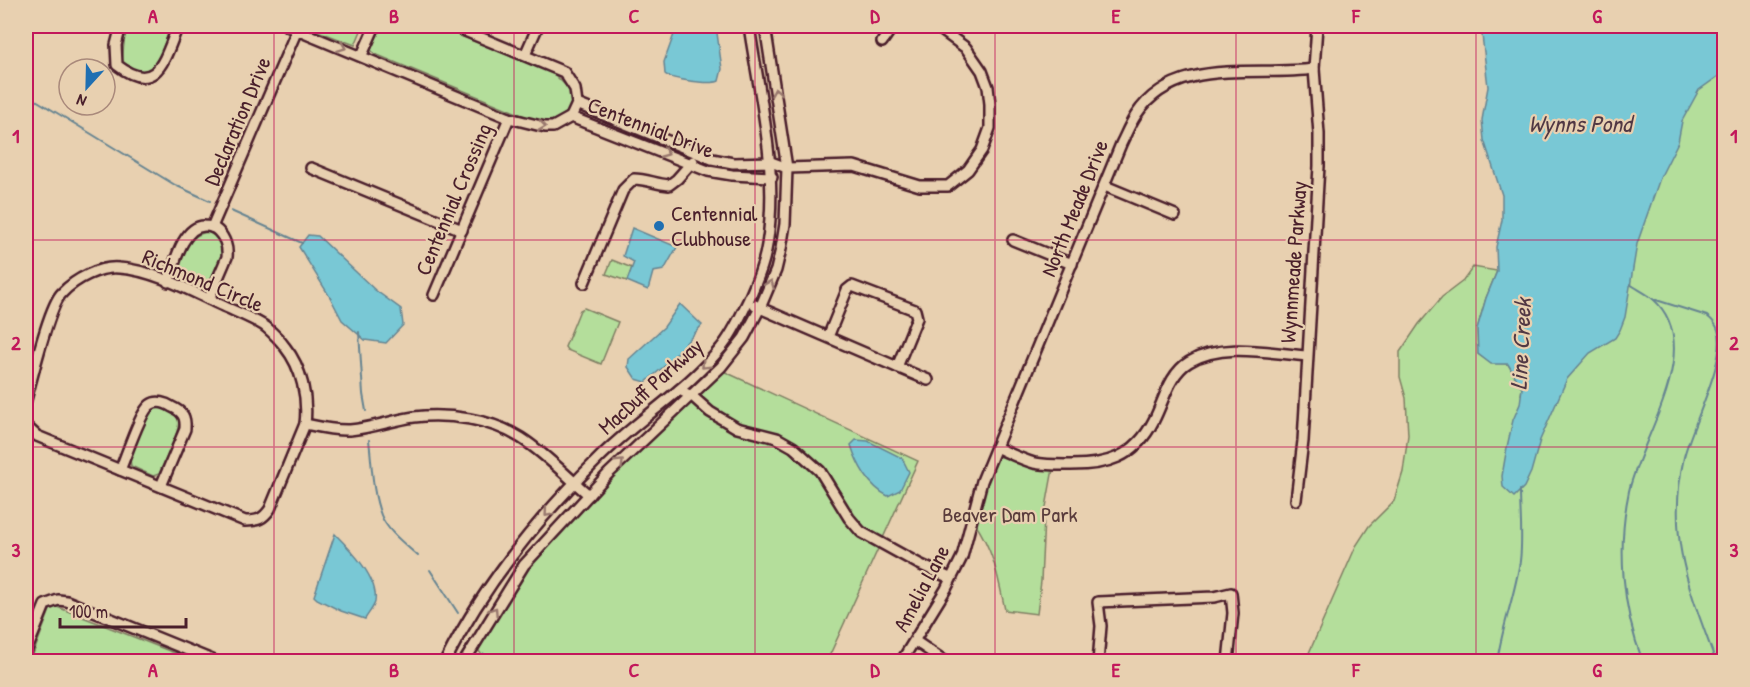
<svg xmlns="http://www.w3.org/2000/svg" width="1750" height="687" viewBox="0 0 1750 687" font-family="'Patrick Hand',sans-serif">
  <style>
    .green { fill: #b4de9b; stroke: #7f7e63; stroke-width: 1.5 }
    .water { fill: #79c8d5; stroke: #668491; stroke-width: 1.5 }
    .lines { fill: none; stroke-linecap: round; stroke-linejoin: round }
    .stream { stroke: #668491; stroke-width: 2 }
    .minor-casing { stroke: #4a1f2b; stroke-width: 14 }
    .minor { stroke: #e8d0b0; stroke-width: 9 }
    .oneway { stroke: #99786e }
    .grid { fill: none; stroke: #c2185b; stroke-width: 1.5; stroke-opacity: 0.55 }
    .poi-dot { fill: #1f6fb2; stroke: #e8d0b0; stroke-width: 2 }
    .labels { text-anchor: middle; dominant-baseline: central; stroke-width: 4.5; stroke-linejoin: round; paint-order: stroke }
    .street-label { font-size: 22px; fill: #4a1f2b; stroke: #e8d0b0 }
    .poi-label { font-size: 22px; fill: #4a1f2b; stroke: #e8d0b0; text-anchor: start }
    .park-label { font-size: 22px; fill: #5a3c3c; stroke: #e8d0b0 }
    .water-label { font-size: 24px; font-style: italic; fill: #513844; stroke: #e8d0b0 }
    .neatline { fill: none; stroke: #c2185b; stroke-width: 2 }
    .grid-label { font-size: 20px; text-anchor: middle; font-weight: bold; fill: #c2185b }
  </style>
  <rect width="100%" height="100%" fill="#e8d0b0"/>
  <filter id="ink" filterUnits="userSpaceOnUse"><feTurbulence type="fractalNoise" baseFrequency=".0167" numOctaves="2"/><feDisplacementMap in="SourceGraphic" scale="12" xChannelSelector="R" yChannelSelector="G"/><feConvolveMatrix kernelMatrix="1 2 1 2 8 2 1 2 1" color-interpolation-filters="sRGB"/></filter>
  <g filter="url(#ink)">
    <!-- green -->
    <g class="green">
      <path d="M126,26H164L169,32C162,47 158,69 142,74L126,67L122,61Z"/>
      <path d="M304,26H363L355,45Z"/>
      <path d="M381,26H437L554,74L571,91L573,107L563,119L539,122L375,54L371,50Z"/>
      <path d="M1724,26V661L1305,662L1356,546L1369,526L1394,501L1403,472L1408,435L1406,398L1400,377V352L1419,324L1442,297L1463,281L1473,267L1497,271L1486,298L1477,329L1478,354L1491,363L1508,364L1522,388L1521,395Z"/>
      <path d="M208,232L218,238L223,251C219,261 212,292 198,289C192,289 185,284 180,281L177,275C184,256 185,235 208,232Z"/>
      <path d="M612,260L632,268L627,281L606,274Z"/>
      <path d="M584,308L618,322L601,364L567,350L565,347L580,310Z"/>
      <path d="M721,370L918,461L827,661H486L474,644L524,565L589,495Z"/>
      <path d="M161,407C168,409 175,411 178,417C183,427 164,462 159,474L153,476L131,466L130,459L148,414L153,409Z"/>
      <path d="M999,456L1025,465L1053,469L1044,518L1041,581L1037,614L1005,610C998,577 994,551 974,522L979,498Z"/>
      <path d="M52,605L195,661L30,662Z"/>
    </g>
    <!-- water -->
    <g class="water">
      <path d="M677,26H716L722,69L719,81C711,85 672,80 665,74L664,62Z"/>
      <path d="M1481,26H1724V72L1699,90L1682,121L1678,142L1660,178L1637,244L1625,317L1620,330L1615,338L1590,353L1567,379L1540,440L1531,472L1524,487L1514,497L1503,487L1502,476L1507,447L1513,420L1520,404L1522,388L1508,364H1491L1478,354L1477,329L1486,298L1497,271L1496,247L1502,220V195L1484,140L1482,120L1488,87Z"/>
      <path d="M632,228L677,247L664,270L653,272L648,290L627,281L634,262L623,256Z"/>
      <path d="M308,235L318,236L375,290L401,309L403,325L386,343L365,340L342,320L330,297L299,247Z"/>
      <path d="M680,304L702,325L669,362L646,382L636,379L628,367L629,359L664,327Z"/>
      <path d="M856,440L868,441L902,458L909,472L900,490L888,496C869,487 857,464 851,445Z"/>
      <path d="M335,534C350,549 379,578 375,602C374,607 368,614 365,619L341,611L317,599L314,596Z"/>
    </g>
    <g class="lines">
      <!-- stream -->
      <g class="stream">
        <path d="M26,94L175,185L210,201"/>
        <path d="M231,211L302,243"/>
        <path d="M1630,284C1637,289 1646,293 1653,299C1707,347 1641,437 1629,491C1617,548 1622,608 1643,662"/>
        <path d="M1653,299L1707,316C1711,319 1716,324 1718,330C1728,358 1691,427 1684,457C1666,537 1689,588 1716,662"/>
        <path d="M359,332L363,394L366,411"/>
        <path d="M369,440C372,464 372,492 381,515C387,531 405,544 418,556"/>
        <path d="M430,570L458,613"/>
        <path d="M484,654L489,662"/>
        <path d="M1497,662C1502,627 1515,595 1520,561C1523,537 1520,514 1520,490"/>
      </g>
      <defs>
        <g id="minor">
          <path d="M121,26L116,45L117,65C158,97 165,56 178,26"/>
          <path d="M287,26L509,118L545,127H553L571,117L708,171L732,175L772,177"/>
          <path d="M453,26L564,72L575,89L577,104L571,117"/>
          <path d="M882,42L893,26"/>
          <path d="M362,55L375,26"/>
          <path d="M525,55L538,26"/>
          <path d="M577,104L712,159L733,163L771,162L787,168L854,166L920,186H948L968,170L982,150L990,128V104L988,87L982,71L966,48L936,26"/>
          <path d="M311,168L462,230"/>
          <path d="M1105,186L1175,215"/>
          <path d="M212,227L297,30"/>
          <path d="M1013,240L1072,264"/>
          <path d="M168,282C174,265 183,225 205,226C210,226 215,228 218,231C225,238 228,248 227,257L209,299"/>
          <path d="M584,283L623,190L634,179C646,179 656,184 669,185L677,179L693,161"/>
          <path d="M434,295L509,118"/>
          <path d="M755,305L760,308L897,367L917,318L915,310L852,286L847,290L828,337"/>
          <path d="M897,367L928,380"/>
          <path d="M679,390L692,396L710,412L737,428L777,438L793,447L820,471L849,518L861,532L919,564L950,578"/>
          <path d="M26,400C32,379 49,305 62,293C75,279 100,266 119,268C153,270 191,291 221,305C236,312 253,318 266,327C273,333 280,340 285,347C302,368 308,398 305,424L270,509C263,519 258,521 245,521L37,436L26,426"/>
          <path d="M305,424C319,427 336,431 350,430C372,428 393,420 414,417C449,413 491,419 521,438C546,454 566,476 589,495"/>
          <path d="M996,447C1008,453 1021,459 1034,463C1045,465 1056,465 1066,465C1106,466 1135,458 1154,420C1164,401 1169,374 1189,362C1223,342 1269,353 1307,356"/>
          <path d="M120,470C126,457 140,412 150,405C157,400 166,403 172,407C183,412 186,417 185,429L161,486"/>
          <path d="M1296,500L1303,441L1319,166V134L1314,69L1317,26"/>
          <path d="M915,641L946,662"/>
          <path d="M26,652L45,605L58,600L67,601L217,662"/>
          <path d="M445,662C483,586 537,519 597,460C636,420 686,391 721,348C733,334 740,317 748,301C756,283 764,265 767,245C779,172 760,98 749,26"/>
          <path d="M464,662L524,565L609,473L721,367L744,338L760,308L776,270L781,249L785,224L787,168L765,26"/>
          <path d="M901,662L946,589L962,557L982,481L1121,144C1126,134 1130,124 1136,115C1175,56 1254,77 1314,69"/>
          <path d="M1098,662L1101,626L1098,602L1214,597L1231,593L1233,613L1228,662"/>
        </g>
      </defs>
      <!-- minor casing -->
      <use href="#minor" class="minor-casing"/>
      <!-- minor -->
      <use href="#minor" class="minor"/>
    </g>
    <!-- one-way arrows -->
    <defs><path id="oneway-chevron" d="M-2-3.5L2.5 0L-2 3.5" fill="none" stroke-width="1.6" stroke-linecap="round" stroke-linejoin="round" transform="scale(1.5)"/></defs>
    <g class="oneway">
      <use href="#oneway-chevron" transform="translate(342 47) rotate(21)"/>
      <use href="#oneway-chevron" transform="translate(776 92) rotate(-99)"/>
      <use href="#oneway-chevron" transform="translate(542 126) rotate(7)"/>
      <use href="#oneway-chevron" transform="translate(665 153) rotate(22)"/>
      <use href="#oneway-chevron" transform="translate(770 284) rotate(-68)"/>
      <use href="#oneway-chevron" transform="translate(705 365) rotate(135)"/>
      <use href="#oneway-chevron" transform="translate(620 463) rotate(-44)"/>
      <use href="#oneway-chevron" transform="translate(548 513) rotate(130)"/>
      <use href="#oneway-chevron" transform="translate(494 611) rotate(-57)"/>
    </g>
  </g>
  <!-- grid -->
  <path class="grid" d="M274,26V662M514,26V662M755,26V662M995,26V662M1236,26V662M1476,26V662M26,240H1724M26,447H1724"/>
  <!-- markers -->
  <circle class="poi-dot" cx="659" cy="226" r="6"/>
  <g class="labels">
    <!-- street labels -->
    <g class="street-label">
      <text transform="translate(237 121) rotate(-67)">Declaration Drive</text>
      <text transform="translate(651 127) rotate(21)">Centennial Drive</text>
      <text transform="translate(453 199) rotate(-67)">Centennial Crossing</text>
      <text transform="translate(1074 208) rotate(-68)">North Meade Drive</text>
      <text transform="translate(1293 262) rotate(-86)">Wynnmeade Parkway</text>
      <text transform="translate(203 280) rotate(23)">Richmond Circle</text>
      <text transform="translate(650 386) rotate(-42)">MacDuff Parkway</text>
      <text transform="translate(921 588) rotate(-62)">Amelia Lane</text>
    </g>
    <!-- poi labels -->
    <g class="poi-label">
      <text x="671" y="213">Centennial<tspan x="671" dy="25">Clubhouse</tspan></text>
    </g>
    <!-- park labels -->
    <g class="park-label">
      <text x="1010" y="514">Beaver Dam Park</text>
    </g>
    <!-- water labels -->
    <g class="water-label">
      <text x="1580" y="123">Wynns Pond</text>
      <text transform="translate(1520 344) rotate(-87)">Line Creek</text>
    </g>
  </g>
  <!-- margin -->
  <rect width="1750" height="687" fill="none" stroke="#e8d0b0" stroke-width="66"/>
  <!-- north arrow -->
  <g transform="translate(87 87) rotate(202)"><circle r="28" fill="#e8d0b0" stroke="#a9897b" stroke-width="1.5"/>
  <path d="M0-4.5L10 22L0 15L-10 22Z" fill="#1f6fb2"/>
  <text y="-9" font-size="16" font-weight="bold" text-anchor="middle" fill="#4a1f2b">N</text>
  </g>
  <!-- scale -->
  <path d="M60 618v9h126v-9" fill="none" stroke="#4a1f2b" stroke-width="3"/>
  <text x="69" y="618" font-size="18" fill="#4a1f2b" stroke="#e8d0b0" stroke-width="4.5" paint-order="stroke">100 m</text>
  <rect x="33" y="33" width="1684" height="621" class="neatline"/>
  <g class="grid-label">
    <text x="153" y="23">A</text>
    <text x="394" y="23">B</text>
    <text x="634" y="23">C</text>
    <text x="875" y="23">D</text>
    <text x="1116" y="23">E</text>
    <text x="1356" y="23">F</text>
    <text x="1597" y="23">G</text>
    <text x="16" y="143">1</text>
    <text x="1734" y="143">1</text>
    <text x="16" y="350">2</text>
    <text x="1734" y="350">2</text>
    <text x="16" y="557">3</text>
    <text x="1734" y="557">3</text>
    <text x="153" y="677">A</text>
    <text x="394" y="677">B</text>
    <text x="634" y="677">C</text>
    <text x="875" y="677">D</text>
    <text x="1116" y="677">E</text>
    <text x="1356" y="677">F</text>
    <text x="1597" y="677">G</text>
  </g>
</svg>
